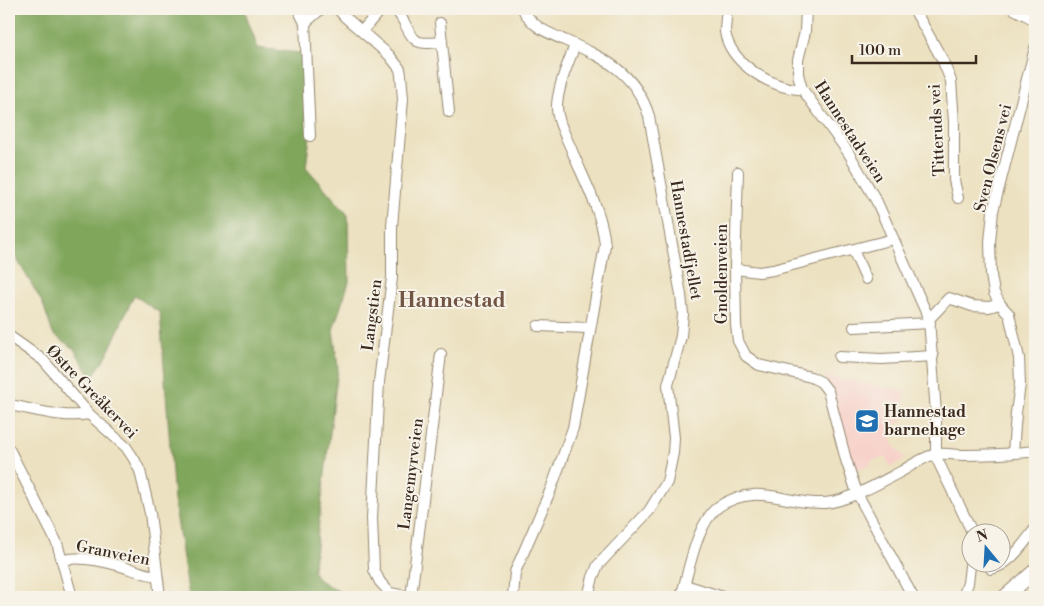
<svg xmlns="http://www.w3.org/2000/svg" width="1044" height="606" viewBox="0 0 1044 606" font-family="'Libre Bodoni',serif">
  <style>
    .built { fill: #f7d0c9 }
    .forest { fill: #80a65c; stroke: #5e683d }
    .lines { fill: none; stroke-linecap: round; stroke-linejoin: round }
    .minor-casing { stroke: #94866f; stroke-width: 12 }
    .major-casing { stroke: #94866f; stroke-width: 16 }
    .minor { stroke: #fff; stroke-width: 10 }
    .major { stroke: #fff; stroke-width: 14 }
    .labels { text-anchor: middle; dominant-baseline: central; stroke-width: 4; stroke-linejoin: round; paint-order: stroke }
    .street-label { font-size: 16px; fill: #3b2a1e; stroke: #f7f3e8 }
    .poi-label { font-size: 16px; font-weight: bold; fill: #3b2a1e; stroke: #f7f3e8; text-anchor: start }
    .district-label { font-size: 21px; font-weight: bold; fill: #725544; stroke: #f7f3e8 }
  </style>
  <rect width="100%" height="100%" fill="#f7f3e8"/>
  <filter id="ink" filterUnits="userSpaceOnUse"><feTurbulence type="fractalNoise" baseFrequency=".02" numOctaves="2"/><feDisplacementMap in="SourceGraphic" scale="10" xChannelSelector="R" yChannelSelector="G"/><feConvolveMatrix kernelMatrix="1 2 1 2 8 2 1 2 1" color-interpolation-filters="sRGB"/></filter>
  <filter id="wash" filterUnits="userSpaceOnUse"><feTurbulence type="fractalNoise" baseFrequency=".0096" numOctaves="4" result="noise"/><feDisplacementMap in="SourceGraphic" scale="20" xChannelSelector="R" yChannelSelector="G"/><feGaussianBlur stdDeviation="1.12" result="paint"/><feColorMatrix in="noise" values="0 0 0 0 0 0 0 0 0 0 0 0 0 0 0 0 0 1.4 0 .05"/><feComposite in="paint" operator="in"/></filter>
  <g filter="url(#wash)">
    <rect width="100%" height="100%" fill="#ece1c0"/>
    <!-- built -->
    <path class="built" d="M825,376L905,391L902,423H894L891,441L905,459L891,467L885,457L872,460L870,465L853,470L832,388L825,379Z"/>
    <!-- forest -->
    <path class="forest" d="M9,9H244L258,48L308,54L310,136L306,167L348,215L349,282L333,330L338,368L313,571L319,580L349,597H189L174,500L160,313L134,295L107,355L92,378L74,349L53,334L43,304L17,259L9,250Z"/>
  </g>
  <g filter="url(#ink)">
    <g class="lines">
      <defs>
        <g id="minor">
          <path d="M298,9L305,23L310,136"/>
          <path d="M338,9L345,17L389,55L400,69L401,75L403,99L392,226V278L379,382L372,518L374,570L380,582L390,593L411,597"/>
          <path d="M394,9C399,12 401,17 404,22C415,45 417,44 442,42"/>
          <path d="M523,9C531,26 546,32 562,39C602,57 635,71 649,116L681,295L683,314L681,336L668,385L674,438L673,453L667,482L649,511L598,565L593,577L588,597"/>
          <path d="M806,9L805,32L798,60V74L802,89L848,152L877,202L929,319L936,413V457L973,534"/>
          <path d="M914,9L942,59L951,81L954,122V180L958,198"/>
          <path d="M1014,9L1035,20"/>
          <path d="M726,16C726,21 725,27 725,32C730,63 773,90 802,89"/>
          <path d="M305,23L321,9"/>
          <path d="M440,23L449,112"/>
          <path d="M362,31L381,9"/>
          <path d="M738,172L735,269L736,325L738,341L746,356L759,365L811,377L821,382L828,391L846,460L857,493L913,597"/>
          <path d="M853,250L866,279"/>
          <path d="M735,269L759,272L773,270L893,239"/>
          <path d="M929,319L949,298L972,306L989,307L1000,304"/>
          <path d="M538,326L589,328"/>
          <path d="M854,327L930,323"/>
          <path d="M9,336L43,360L89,414L126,447L134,459L140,471L150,513L160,597"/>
          <path d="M839,357L882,359L933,356"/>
          <path d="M9,405C34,409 63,419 89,414"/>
          <path d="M9,449L57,543L72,597"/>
          <path d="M1013,453L1016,413L1020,384L1019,358L1009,314L1000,304L994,293L991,275L990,242L993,211L1035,48"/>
          <path d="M63,560C81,555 112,563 130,569C139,571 148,576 157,575"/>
          <path d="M991,569C1009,566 1024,543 1035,529"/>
          <path d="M685,585L723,597"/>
          <path d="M411,597L441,354"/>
          <path d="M513,597L515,572L551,489L573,428L605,245C602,212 585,182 572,151C566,136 556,120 557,104C559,84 568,63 575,45"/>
          <path d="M681,597C689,571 696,524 718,507C756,481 786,505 825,503C849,501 881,482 902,471C912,465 922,458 933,455C941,452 954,455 963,455C987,455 1011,454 1035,451"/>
          <path d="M963,597L968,583L972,549"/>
        </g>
        <path id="major" d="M1005,597L1035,571"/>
      </defs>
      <!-- minor casing -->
      <use href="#minor" class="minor-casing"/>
      <!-- major casing -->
      <use href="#major" class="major-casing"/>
      <!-- minor -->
      <use href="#minor" class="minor"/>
      <!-- major -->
      <use href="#major" class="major"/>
    </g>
  </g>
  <!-- icons -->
  <defs>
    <symbol id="school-square" viewBox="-11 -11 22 22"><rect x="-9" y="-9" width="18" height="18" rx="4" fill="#1f6fb2" stroke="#f7f3e8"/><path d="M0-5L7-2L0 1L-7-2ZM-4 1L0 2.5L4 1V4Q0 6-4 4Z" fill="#fff"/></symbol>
  </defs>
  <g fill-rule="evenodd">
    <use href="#school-square" x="853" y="407" width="28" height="28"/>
  </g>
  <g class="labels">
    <!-- street labels -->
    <g class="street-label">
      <text transform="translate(937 130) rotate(-93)">Titteruds vei</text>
      <text transform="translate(850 132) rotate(57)">Hannestadveien</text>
      <text transform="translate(993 158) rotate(-76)">Sven Olsens vei</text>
      <text transform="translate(686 240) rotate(80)">Hannestadfjellet</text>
      <text transform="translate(722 274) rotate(-90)">Gnoldenveien</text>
      <text transform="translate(372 315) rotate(-83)">Langstien</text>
      <text transform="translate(92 392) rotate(46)">Østre Greåkervei</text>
      <text transform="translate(411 474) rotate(-83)">Langemyrveien</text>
      <text transform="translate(113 553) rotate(11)">Granveien</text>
    </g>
    <!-- poi labels -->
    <g class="poi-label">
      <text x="884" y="412">Hannestad<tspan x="884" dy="18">barnehage</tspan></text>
    </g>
    <!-- district labels -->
    <g class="district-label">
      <text x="452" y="301">Hannestad</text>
    </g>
  </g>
  <!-- margin -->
  <rect width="1044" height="606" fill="none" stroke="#f7f3e8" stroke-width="30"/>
  <!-- north arrow -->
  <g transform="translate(986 548) rotate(342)"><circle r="24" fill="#f7f3e8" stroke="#aca397"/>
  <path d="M0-4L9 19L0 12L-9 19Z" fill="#1f6fb2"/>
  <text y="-8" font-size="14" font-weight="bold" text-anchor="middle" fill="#3b2a1e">N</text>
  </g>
  <!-- scale -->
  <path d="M852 55v8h124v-8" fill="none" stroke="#3b2a1e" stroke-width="2.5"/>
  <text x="859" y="55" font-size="15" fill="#3b2a1e" stroke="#f7f3e8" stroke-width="4" paint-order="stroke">100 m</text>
</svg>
